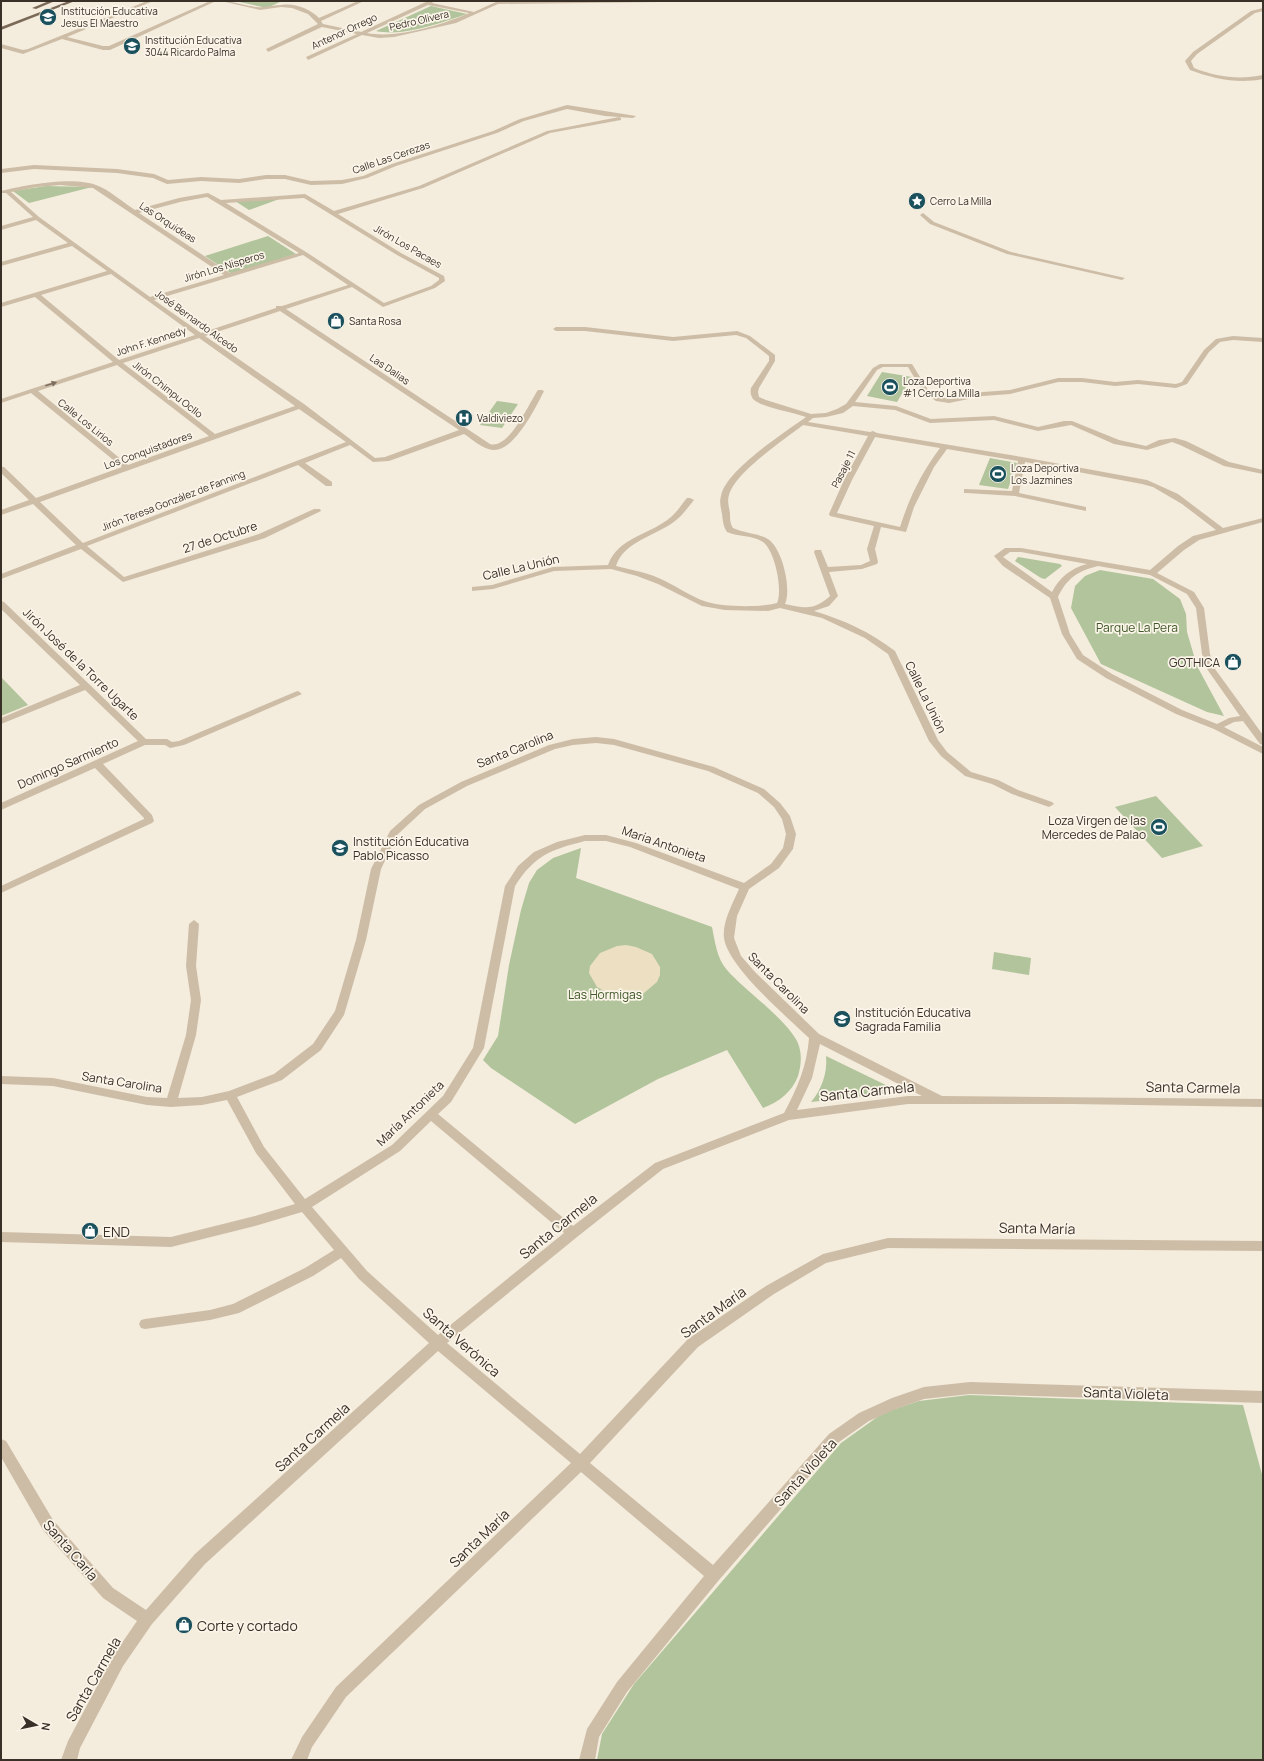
<svg xmlns="http://www.w3.org/2000/svg" width="1264" height="1761" viewBox="0 0 1264 1761" font-family="Manrope,sans-serif">
  <style>
    .green { fill: #b1c49b }
    .plaza { fill: #ecdfc2 }
    .lines { fill: none; stroke-linecap: round; stroke-linejoin: round }
    .minor { fill: #cdbda7; fill-rule: evenodd }
    .major { fill: #7b6958; fill-rule: evenodd }
    .oneway { fill: #7c6f61 }
    .labels { text-anchor: middle; dominant-baseline: central; stroke-width: 3.5; stroke-linejoin: round; paint-order: stroke }
    .far-poi-label { font-size: 10px; fill: #393028; stroke: #fbf5e9; text-anchor: start }
    .far-street-label { font-size: 10px; fill: #393028; stroke: #fbf5e9 }
    .street-label { font-size: 12px; fill: #393028; stroke: #fbf5e9 }
    .park-label { font-size: 12px; fill: #41582a; stroke: #fbf5e9 }
    .poi-label { font-size: 12px; fill: #393028; stroke: #fbf5e9; text-anchor: end }
    .near-street-label { font-size: 14px; fill: #393028; stroke: #fbf5e9 }
    .near-poi-label { font-size: 14px; fill: #393028; stroke: #fbf5e9; text-anchor: start }
  </style>
  <rect width="100%" height="100%" fill="#f4ecdc"/>
  <!-- green -->
  <g class="green">
    <path d="M235,1H282L267,8Z"/>
    <path d="M431,6L467,14C439,23 405,37 376,31Z"/>
    <path d="M46,186L92,187L29,203L13,191Z"/>
    <path d="M282,198L249,210L235,201Z"/>
    <path d="M268,236L296,254L232,274L205,256Z"/>
    <path d="M882,372L912,377L897,402L867,396Z"/>
    <path d="M497,401L518,404L502,428L480,425Z"/>
    <path d="M990,458L1017,463L1008,489L979,485Z"/>
    <path d="M1018,557L1060,564L1062,566L1045,579L1041,578L1015,561Z"/>
    <path d="M1100,570L1153,579L1180,599L1186,614L1187,632L1197,666L1224,716L1207,712L1101,664L1071,608L1075,586L1085,576Z"/>
    <path d="M1,677L28,705L1,716Z"/>
    <path d="M1156,796L1203,846L1162,858L1115,807Z"/>
    <path d="M581,848L576,878L712,927C715,942 717,959 727,970C744,990 792,1023 799,1046C802,1056 801,1066 798,1076C792,1092 779,1102 763,1108L727,1050L658,1079L575,1124L491,1068L483,1060L498,1036L509,965L521,910L529,883L537,870L553,858Z"/>
    <path d="M994,952L1031,958L1029,975L992,969Z"/>
    <path d="M826,1056L894,1089L899,1092L811,1102C821,1091 828,1072 826,1056Z"/>
    <path d="M969,1395L1243,1405L1263,1478V1760H597L602,1734L634,1684L841,1443L883,1413L919,1401Z"/>
  </g>
  <!-- plaza -->
  <path class="plaza" d="M626,945L636,947L652,954L660,967V975L657,982L644,993L634,996H613L597,987L589,973L590,966L600,953L617,946Z"/>
  <g class="lines">
    <!-- minor -->
    <g class="minor">
      <path d="M147,1H153L67,37L103,46H109L210,1H216L110,50H103L62,39L23,54L1,48V44L23,50L28,49Z"/>
      <path d="M221,1C233,1 245,6 257,7C266,8 273,5 282,5C295,3 310,9 319,18L358,1H364L321,21L323,24L361,32L428,1H434L432,3L474,12L498,1H663L661,2L498,4L456,23L394,37L379,38L362,35L308,60L306,57L357,34L322,27L268,52L266,49L318,24L308,14L292,8L281,7L260,10ZM428,5L469,13C442,25 396,39 367,33Z"/>
      <path d="M1260,1H1263V3Z"/>
      <path d="M1263,8V11L1255,13L1197,54L1191,61L1194,68C1217,77 1239,80 1263,75V79C1238,84 1214,79 1190,70L1185,61L1193,52L1251,11Z"/>
      <path d="M567,105L636,116L633,118L605,116L567,109L524,121L497,133L396,166L367,178L342,184L311,185L285,179H266L239,183L201,181L167,184L153,178L117,173L34,169L1,173V169L34,165L117,169L154,174L168,180L201,177L239,179L266,175H285L311,181L342,180L363,176L392,164L493,131L520,119Z"/>
      <path d="M619,117L621,118V120L550,133L423,188L338,214L401,253L444,276L445,281L435,288L383,307L352,287L286,309L490,444C509,450 529,403 538,390H542L544,391C536,407 514,452 493,450C482,449 472,439 464,434L389,461L373,462L350,445L305,463L332,482V486H326L298,465L87,546L124,577L259,534L314,509H320L321,511L265,538L123,582L81,549L1,579V574L76,545L33,504L1,515V510L29,500L1,473V467H4L36,498L122,467L31,393L1,403V399L113,362L35,297L1,307V303L107,271L72,246L1,266V262L68,243L36,220L1,230V226L33,217L6,193H1V191C25,185 73,176 96,185C108,189 124,203 135,210L179,198L208,193L221,200L305,194L334,211L419,186L547,131ZM60,185L93,188L224,275L150,297L39,217L11,192L37,187ZM207,197L299,253L230,273L139,213L180,202ZM304,198L397,255L439,278V280L431,286L384,303L306,252L226,203ZM303,255L348,285L282,306H276V308L201,333L154,300ZM111,274L195,335L119,360L41,295ZM280,311L459,430L385,457L375,458L304,404L205,336ZM199,338L295,406L215,434L123,363ZM117,365L209,436L128,465L38,391ZM299,409L346,442L83,543L40,502Z"/>
      <path d="M923,213L934,222L1011,252L1125,278L1122,280L1007,254L930,224L920,215Z"/>
      <path d="M585,327L673,337L737,331L750,336L775,355V361L759,388L758,392L759,397L766,400L811,414L826,413L837,409L846,404L873,368L880,364H912L928,390L941,397L949,399L983,392L1010,390L1058,378H1082L1115,382L1138,380L1176,384L1182,382L1204,350L1216,339L1233,336L1263,338V342L1233,340L1220,342L1209,352L1187,384L1176,388L1138,384L1115,386L1082,382H1058L1010,394L983,396L949,403L936,401L923,392L908,367H883L877,370L855,402L896,406L931,419L994,416L1038,427L1064,421H1072L1119,440L1146,446L1159,440L1175,438L1186,441L1229,462L1263,470V474L1224,466L1180,445L1172,442L1147,450L1114,444L1071,425L1038,431L994,420L930,423L895,410L853,406L843,413L826,417L813,418L808,422L870,432L873,431L877,433L1022,457L1147,480L1178,494L1223,528L1263,518V522L1199,540L1184,550L1157,573L1194,592L1204,608L1210,654L1215,669L1263,735V745L1260,744L1243,721L1234,722L1224,727L1263,747V754L1214,729L1176,714L1106,678L1077,659L1062,634L1050,598L1003,566L994,556L1005,548H1021L1150,570L1178,546L1193,536L1216,530L1182,504L1153,487L1142,484L1025,462L1019,493L1086,507V511L1015,496L967,493H964V489L1012,491L1018,461L947,449L934,467L914,507L906,532L881,527L875,549L878,562L877,564L862,569L829,572L838,596L829,606L814,611C844,620 870,632 895,651L938,740L947,752L971,772L998,780L1018,790L1052,802L1054,804L1049,807L1012,794L992,784L965,776L941,756L929,741L888,654L865,638L822,618L780,608L768,611L725,610L702,606L658,584L637,576L611,569L554,571L493,589L472,591V587L492,585L553,567L608,565C618,537 650,535 671,517C677,512 682,504 687,498H690L694,500C688,507 682,516 675,521C656,536 624,541 616,566C632,570 650,573 665,581C678,587 690,596 704,601C721,607 759,608 777,603C783,590 775,551 763,542C753,535 738,537 727,532C723,526 723,521 722,514C721,508 719,502 721,496C726,470 784,433 806,417C794,413 762,407 754,400C751,397 750,392 751,388L769,361V356L746,338L736,335L673,341L585,331H556L553,329L556,327ZM803,425L868,436L844,480L829,514L830,516L874,526L867,549L870,561L861,565L828,567L821,550H815L814,552L830,596C814,611 804,608 785,604C792,589 782,545 766,538C756,533 743,533 733,528C730,523 730,519 730,513C729,507 727,501 729,495C735,472 784,440 803,425ZM875,437L940,448C922,472 909,498 900,527L837,513L852,480ZM1010,552H1021L1087,564C1071,568 1059,578 1052,592L1003,557ZM1098,566L1150,575L1187,594L1196,608L1202,654L1207,669L1240,716L1229,718L1217,724L1182,710L1112,674L1083,655L1070,634L1058,597C1067,578 1078,571 1098,566Z"/>
      <path d="M1,601L4,602L146,739H167L172,742L179,741L295,692L298,691L302,694L184,745L170,748L165,745H145L103,764L152,815L154,821L152,823L1,893V886L144,819V818L95,768L1,810V803L138,741L85,690L1,724V718L80,685L1,609Z"/>
      <path d="M596,737L614,739L714,767L764,789L780,803L790,816L796,834L793,849L779,868L749,889L737,916L734,938L741,956L755,972L819,1034L942,1096L1263,1099V1107L1073,1104H908L789,1120L663,1169L577,1237L447,1343L580,1454L688,1339L766,1286L823,1254L888,1238L1263,1241V1251L888,1248L826,1263L774,1294L698,1347L590,1463L713,1565L829,1434L859,1413L892,1398L924,1387L970,1382L1263,1391V1403L970,1394L924,1399L896,1409L869,1421L839,1442L719,1580L627,1692L599,1737L595,1760H579L587,1729L617,1682L704,1576L581,1472L346,1697L312,1747L307,1760H291L302,1737L336,1687L571,1463L438,1351L205,1564L152,1624L123,1666L80,1748L77,1760H61L68,1741L113,1656L137,1621L103,1598L43,1530L1,1457V1439L6,1441L53,1520L113,1588L146,1610L195,1554L429,1343L359,1279L341,1258L313,1276L239,1313L210,1320L145,1329L141,1328L139,1324L141,1320L145,1319L210,1310L233,1304L305,1268L334,1250L302,1212L255,1226L171,1247L1,1242V1232L171,1237L255,1216L295,1204L256,1153L227,1100L202,1105L171,1107L147,1105L53,1086L1,1084V1076L53,1078L147,1097L167,1098L186,1035L191,1000L186,966L189,924L194,920L199,924L196,966L201,1000L196,1035L178,1098L202,1097L229,1091L274,1074L313,1044L335,1011L356,940L371,869L390,831L419,805L461,782L549,745L573,739ZM596,743L614,745L708,771L758,793L774,807L782,819L786,834L783,848L771,864L744,883L636,843L606,835H585L557,842L534,852L518,866L505,886L473,1048L443,1096L392,1145L305,1199L264,1147L237,1097L282,1080L321,1050L344,1015L366,940L381,869L397,835L425,809L467,786L555,749L573,745ZM585,841H606L630,847L739,889C733,903 722,922 724,938C728,967 787,1017 809,1038C807,1066 797,1089 784,1113L655,1163L573,1226L438,1114L451,1102L484,1048L515,886C535,855 550,850 585,841ZM820,1044L922,1096H908L797,1110L812,1078ZM431,1121L564,1233L438,1335L367,1271L312,1207L400,1151Z"/>
    </g>
    <!-- major -->
    <g class="major">
      <path d="M49,1H55L36,9L32,8Z"/>
      <path d="M69,1H75L1,30V27Z"/>
    </g>
  </g>
  <!-- one-way arrows -->
  <defs><path id="oneway-solid" d="M-6-.8H1V-3.2L6.5 0L1 3.2V.8H-6Z"/></defs>
  <use class="oneway" href="#oneway-solid" transform="translate(51 384) rotate(-18)"/>
  <!-- icons -->
  <defs>
    <symbol id="school-disc" viewBox="-11 -11 22 22"><circle r="9.5" fill="#1b505d" stroke="#fbf5e9"/><path d="M0-5L7-2L0 1L-7-2ZM-4 1L0 2.5L4 1V4Q0 6-4 4Z" fill="#fff"/></symbol>
    <symbol id="sight-disc" viewBox="-11 -11 22 22"><circle r="9.5" fill="#1b505d" stroke="#fbf5e9"/><path d="M0-6L1.8-2.2L6-1.7L2.9 1.2L3.7 5.4L0 3.3L-3.7 5.4L-2.9 1.2L-6-1.7L-1.8-2.2Z" fill="#fff"/></symbol>
    <symbol id="shop-disc" viewBox="-11 -11 22 22"><circle r="9.5" fill="#1b505d" stroke="#fbf5e9"/><path d="M-5-2.5h2.3a2.7 3.5 0 0 1 5.4 0H5L5.5 6h-11ZM-1.5-2.5h3a1.5 2.3 0 0 0-3 0Z" fill="#fff"/></symbol>
    <symbol id="stadium-disc" viewBox="-11 -11 22 22"><circle r="9.5" fill="#1b505d" stroke="#fbf5e9"/><path d="M0-5a6.5 5 0 1 0 0 10a6.5 5 0 1 0 0-10ZM-3.5-1.8h7v3.6h-7Z" fill="#fff"/></symbol>
    <symbol id="hospital-disc" viewBox="-11 -11 22 22"><circle r="9.5" fill="#1b505d" stroke="#fbf5e9"/><path d="M-5-5h3v3.5h4V-5h3V5h-3V1.5h-4V5h-3Z" fill="#fff"/></symbol>
  </defs>
  <g fill-rule="evenodd">
    <use href="#school-disc" x="38" y="7" width="20" height="20"/>
    <use href="#school-disc" x="122" y="36" width="20" height="20"/>
    <use href="#sight-disc" x="907" y="191" width="20" height="20"/>
    <use href="#shop-disc" x="326" y="311" width="20" height="20"/>
    <use href="#stadium-disc" x="880" y="377" width="20" height="20"/>
    <use href="#hospital-disc" x="454" y="408" width="20" height="20"/>
    <use href="#stadium-disc" x="988" y="464" width="20" height="20"/>
    <use href="#shop-disc" x="1223" y="652" width="20" height="20"/>
    <use href="#stadium-disc" x="1149" y="817" width="20" height="20"/>
    <use href="#school-disc" x="330" y="838" width="20" height="20"/>
    <use href="#school-disc" x="832" y="1009" width="20" height="20"/>
    <use href="#shop-disc" x="80" y="1221" width="20" height="20"/>
    <use href="#shop-disc" x="174" y="1615" width="20" height="20"/>
  </g>
  <g class="labels">
    <!-- far-poi labels -->
    <g class="far-poi-label">
      <text x="61" y="11">Institución Educativa<tspan x="61" dy="12">Jesus El Maestro</tspan></text>
      <text x="145" y="40">Institución Educativa<tspan x="145" dy="12">3044 Ricardo Palma</tspan></text>
      <text x="930" y="201">Cerro La Milla</text>
      <text x="349" y="321">Santa Rosa</text>
      <text x="903" y="381">Loza Deportiva<tspan x="903" dy="12">#1 Cerro La Milla</tspan></text>
      <text x="477" y="418">Valdiviezo</text>
      <text x="1011" y="468">Loza Deportiva<tspan x="1011" dy="12">Los Jazmines</tspan></text>
    </g>
    <!-- far-street labels -->
    <g class="far-street-label">
      <text transform="translate(419 20) rotate(-13)">Pedro Olivera</text>
      <text transform="translate(344 31) rotate(-25)">Antenor Orrego</text>
      <text transform="translate(391 157) rotate(-19)">Calle Las Cerezas</text>
      <text transform="translate(168 222) rotate(33)">Las Orquideas</text>
      <text transform="translate(408 246) rotate(30)">Jirón Los Pacaes</text>
      <text transform="translate(224 266) rotate(-17)">Jirón Los Nísperos</text>
      <text transform="translate(197 321) rotate(36)">José Bernardo Alcedo</text>
      <text transform="translate(151 341) rotate(-18)">John F. Kennedy</text>
      <text transform="translate(390 369) rotate(34)">Las Dalias</text>
      <text transform="translate(168 389) rotate(38)">Jirón Chimpu Ocllo</text>
      <text transform="translate(86 422) rotate(39)">Calle Los Lirios</text>
      <text transform="translate(148 450) rotate(-20)">Los Conquistadores</text>
      <text transform="translate(843 469) rotate(-63)">Pasaje 11</text>
      <text transform="translate(173 500) rotate(-21)">Jirón Teresa González de Fanning</text>
    </g>
    <!-- street labels -->
    <g class="street-label">
      <text transform="translate(220 537) rotate(-18)">27 de Octubre</text>
      <text transform="translate(521 567) rotate(-13)">Calle La Unión</text>
      <text transform="translate(81 664) rotate(44)">Jirón José de la Torre Ugarte</text>
      <text transform="translate(926 697) rotate(64)">Calle La Unión</text>
      <text transform="translate(515 749) rotate(-22)">Santa Carolina</text>
      <text transform="translate(68 763) rotate(-24)">Domingo Sarmiento</text>
      <text transform="translate(664 844) rotate(19)">María Antonieta</text>
      <text transform="translate(779 983) rotate(45)">Santa Carolina</text>
      <text transform="translate(122 1082) rotate(9)">Santa Carolina</text>
      <text transform="translate(410 1113) rotate(-44)">María Antonieta</text>
    </g>
    <!-- park labels -->
    <g class="park-label">
      <text x="1137" y="627">Parque La Pera</text>
      <text x="605" y="994">Las Hormigas</text>
    </g>
    <!-- poi labels -->
    <g class="poi-label">
      <text x="1220" y="662">GOTHICA</text>
      <text x="1146" y="820">Loza Virgen de las<tspan x="1146" dy="14">Mercedes de Palao</tspan></text>
      <text x="353" y="841" text-anchor="start">Institución Educativa<tspan x="353" dy="14">Pablo Picasso</tspan></text>
      <text x="855" y="1012" text-anchor="start">Institución Educativa<tspan x="855" dy="14">Sagrada Familia</tspan></text>
    </g>
    <!-- near-street labels -->
    <g class="near-street-label">
      <text transform="translate(1193 1087) rotate(1)">Santa Carmela</text>
      <text transform="translate(867 1091) rotate(-6)">Santa Carmela</text>
      <text transform="translate(558 1226) rotate(-39)">Santa Carmela</text>
      <text transform="translate(1037 1228) rotate(1)">Santa María</text>
      <text transform="translate(713 1312) rotate(-36)">Santa María</text>
      <text transform="translate(462 1342) rotate(41)">Santa Verónica</text>
      <text transform="translate(1126 1393) rotate(2)">Santa Violeta</text>
      <text transform="translate(312 1437) rotate(-42)">Santa Carmela</text>
      <text transform="translate(805 1472) rotate(-48)">Santa Violeta</text>
      <text transform="translate(479 1538) rotate(-44)">Santa María</text>
      <text transform="translate(71 1550) rotate(49)">Santa Carla</text>
      <text transform="translate(93 1679) rotate(-60)">Santa Carmela</text>
    </g>
    <!-- near-poi labels -->
    <g class="near-poi-label">
      <text x="103" y="1231">END</text>
      <text x="197" y="1625">Corte y cortado</text>
    </g>
  </g>
  <!-- border -->
  <rect width="1264" height="1761" fill="none" stroke="#393028" stroke-width="4"/>
  <!-- north arrow -->
  <g transform="translate(36 1725) rotate(99)" stroke="#fbf5e9" stroke-width="3" paint-order="stroke">
  <path d="M0-3L7 15L0 10L-7 15Z" fill="#393028"/>
  <text y="-6" font-size="11" font-weight="bold" text-anchor="middle" fill="#393028">N</text>
  </g>
</svg>
